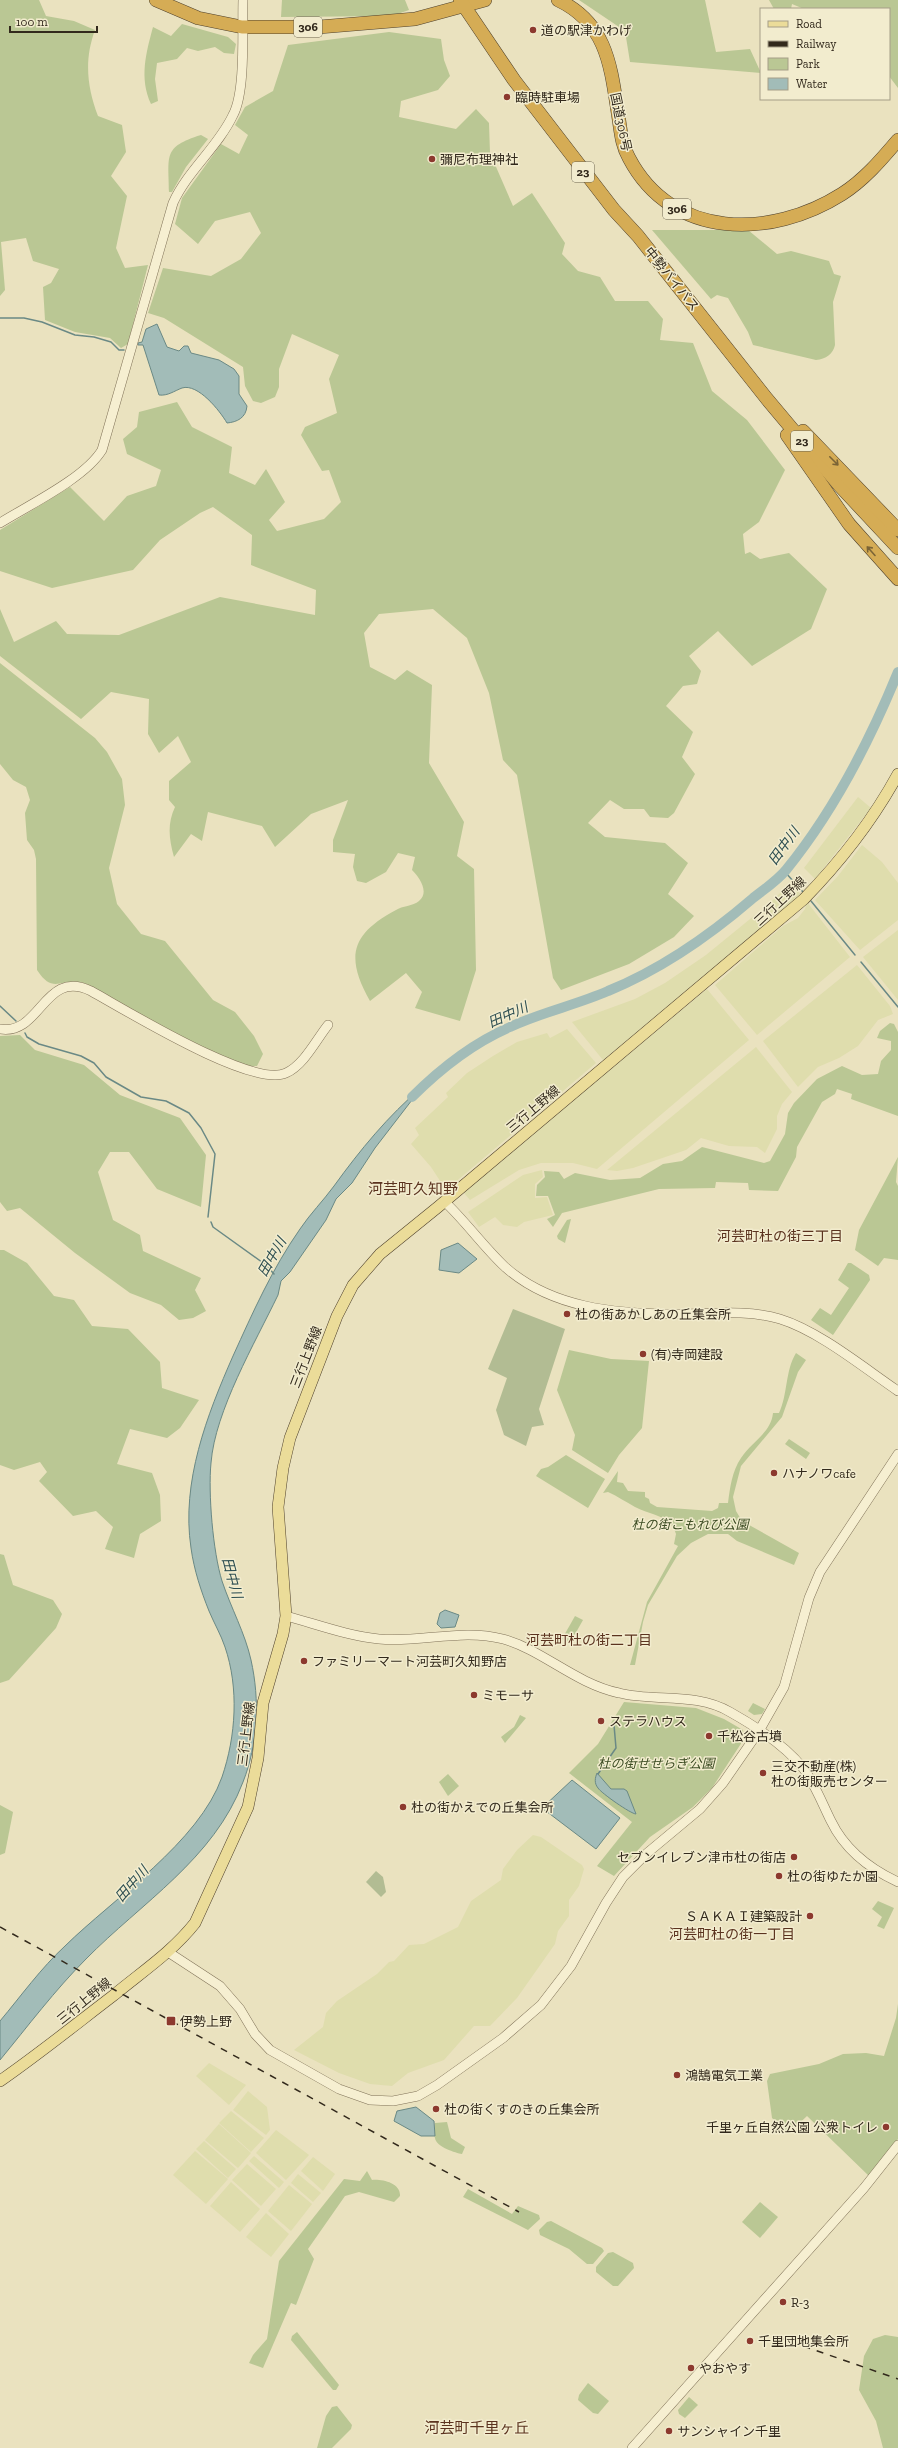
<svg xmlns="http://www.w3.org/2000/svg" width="898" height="2448" viewBox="0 0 898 2448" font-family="'Zilla Slab','Noto Sans JP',serif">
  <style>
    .farmland { fill: #dfddad }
    .green { fill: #bac794 }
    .cemetery { fill: #b2bc93 }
    .water { fill: #a2bcb8; stroke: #6a8985 }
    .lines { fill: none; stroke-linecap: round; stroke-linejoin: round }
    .stream { stroke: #6a8985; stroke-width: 1.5 }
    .river { stroke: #a2bcb8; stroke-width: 10 }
    .minor-casing { stroke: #817359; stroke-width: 10 }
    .major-casing { stroke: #4f412d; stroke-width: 12 }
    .highway-casing { stroke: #4f412d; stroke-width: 14 }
    .minor { stroke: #f6efd1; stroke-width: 9 }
    .major { stroke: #ebdc99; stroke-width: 11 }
    .highway { stroke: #d5ac55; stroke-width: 13 }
    .rail { stroke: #32291c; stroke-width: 1.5; stroke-dasharray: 7 7; stroke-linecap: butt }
    .oneway { stroke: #7b6436 }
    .poi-dot { fill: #8c392e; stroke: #f2ecce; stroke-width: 1.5 }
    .labels { text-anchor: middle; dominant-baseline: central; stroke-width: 3; stroke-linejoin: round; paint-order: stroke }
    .shield { fill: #f2ecce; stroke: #6c6451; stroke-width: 1 }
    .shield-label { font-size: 12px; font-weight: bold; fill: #32291c }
    .poi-label { font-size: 13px; fill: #32291c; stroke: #f2ecce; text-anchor: start }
    .street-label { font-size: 13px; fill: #32291c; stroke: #f2ecce }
    .park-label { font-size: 13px; font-style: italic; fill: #3d4d24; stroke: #f2ecce }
    .water-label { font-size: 14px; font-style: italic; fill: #2d4e51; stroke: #f2ecce }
    .neighbourhood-label { font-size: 14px; fill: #5b331f; stroke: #f2ecce }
    .quarter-label { font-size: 15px; fill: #5b331f; stroke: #f2ecce }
  </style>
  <rect width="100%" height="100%" fill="#eae2bf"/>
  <!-- farmland -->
  <g class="farmland">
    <path d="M858,797L871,808L815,879L804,868Z"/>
    <path d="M862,845L882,862L898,883V920L860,950L815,900L838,876Z"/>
    <path d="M791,882L801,895L772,922L762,911Z"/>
    <path d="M807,902L850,957L757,1035L715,985L783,926L798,918L805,909Z"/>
    <path d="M755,915L764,928L603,1060L572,1022L635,999L665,983L706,955Z"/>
    <path d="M898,930V1000L863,957Z"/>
    <path d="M857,965L890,1006L893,1014L878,1020L858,1046L839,1058L818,1067L798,1087L763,1041Z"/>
    <path d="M707,989L749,1040L597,1169L573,1163H541L519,1170L470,1200L464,1193L501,1160Z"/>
    <path d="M567,1029L596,1063L446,1190L431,1167L411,1144L419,1135L415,1128L448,1097L446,1093L467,1073L493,1056L517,1042L547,1033L550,1038Z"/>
    <path d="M756,1047L792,1092L782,1104L777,1116V1129L765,1153L757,1147L729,1146L701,1138L686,1150L633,1168L617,1171L607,1170Z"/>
    <path d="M542,1170L543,1177L535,1184V1198L547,1197L553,1215L524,1222L517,1227L503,1225L495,1217L479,1227L468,1212L523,1175Z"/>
    <path d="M533,1835L541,1837L582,1865L584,1869L579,1886L569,1900V1916L558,1931L555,1944L517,1998L490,2026H474L444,2060L408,2073L392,2086L370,2084L339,2073L294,2050L323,2027L326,2013L337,2001L377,1974L389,1962L394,1961L409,1945L424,1944L458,1927L471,1901L501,1880L503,1869L517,1850Z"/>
    <path d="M209,2063L246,2085L229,2105L196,2076Z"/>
    <path d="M248,2091L267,2107L270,2130L266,2135L233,2110Z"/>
    <path d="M231,2111L264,2138L251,2152L219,2123Z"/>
    <path d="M219,2124L251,2153L238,2168L205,2140Z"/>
    <path d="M276,2130L309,2155L286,2180L256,2153Z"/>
    <path d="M204,2141L236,2169L228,2178L196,2149Z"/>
    <path d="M195,2151L228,2179L206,2204L173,2175Z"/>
    <path d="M254,2156L284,2182L279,2188L249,2161Z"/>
    <path d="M313,2157L335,2174L323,2191L301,2171Z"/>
    <path d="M247,2164L276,2189L261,2206L232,2180Z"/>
    <path d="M298,2174L321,2193L313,2202L291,2183Z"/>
    <path d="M231,2182L260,2209L240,2232L210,2206Z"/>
    <path d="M289,2185L312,2204L291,2231L268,2211Z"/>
    <path d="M266,2213L289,2234L271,2257L246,2237Z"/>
  </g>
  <!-- green -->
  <g class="green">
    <path d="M0,0H39L46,16L74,21L95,30C84,60 87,87 98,116L122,125L126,152L111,176L127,196L116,248L125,268L148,265L128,344L121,348L110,338L75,332L45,320L43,287L51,283L59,269L33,261L26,238L1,242L5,290L0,296Z"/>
    <path d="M282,0H405L409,10L392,16L281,17Z"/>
    <path d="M579,0H705L716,52L750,49L761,73L630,62L625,31Z"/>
    <path d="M769,0H898V88L889,76V9H804L792,4L791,9H774Z"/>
    <path d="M182,24L228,37L236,44L234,54L224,53L215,47L198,51L187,48L177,59L157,63L155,79L158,101L151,104C139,78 146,53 153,27L171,36Z"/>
    <path d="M389,32L441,39L444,60L450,76L438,90L401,101L399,117L456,129L476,109L489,123L490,153L513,206L532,193L565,243L562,254L578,271L600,277L615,301H648L663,319L660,340L693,343L712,391L747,420L785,470L759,522L743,534L745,554L750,552L760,559L789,553L827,589L811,629L752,666L718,631L689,656L701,671L697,684L683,686L666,706L693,732L682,757L695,774L674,813L668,818L650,817L644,809H624L610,800L588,823L605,837L665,843L688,863L668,894L694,916L674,937L629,964L561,990L553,978L517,775L503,760L489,693L467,638L433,609L379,614L364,633L370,667L395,680L407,670L432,685L429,763L464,822L457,856L474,869L476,970L460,1021L415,1008L422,992L406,973L370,1001C345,957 351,934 396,910C402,906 413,906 419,901C430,892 419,877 412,870L415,857L398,853L386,872L366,883L357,881L353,867L355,854L333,852V840L348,800L311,814L275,847L262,826L208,812L202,841L191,834L174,857C169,839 167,824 175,807L169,800V781L191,762L178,736L159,753L148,734L149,699L111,692L81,719L0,656V609L14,642L56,621L67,634L119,635L220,597L315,615L316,590L251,565L252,535L213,507L200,513L160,540L133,570L52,588L0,571V530L70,487L104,521L127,496L156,486L161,470L127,454L123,439L137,427L139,412L177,402L192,427L232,447L229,473L255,485L266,469L285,502L269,520L277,531L324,519L341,502L329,470L322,471L301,435L305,427L337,413L329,379L339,355L292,334L279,369V387L275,397L261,403L253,401L245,386L243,367L164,318L148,313L163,268L211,276L241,259L261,233L250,212L215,221L198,244L175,224L182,198L221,144L239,154L248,135L235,125L245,107L273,91L288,45Z"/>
    <path d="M201,135L208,139L186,167L172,192H169C169,156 162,147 201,135Z"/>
    <path d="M652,230H748L777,254L791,251L829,261L834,274L841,276L833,302L835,345C833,354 826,359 816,360L753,345L748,332L728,298L717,295L711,299Z"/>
    <path d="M0,663L95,738L107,752L122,779L125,805L109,868L117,904L141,934L165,941L213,1000L235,1012L254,1036L263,1054L257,1066H246L169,1033L93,987C89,985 83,982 78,982C59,980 52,993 37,970L36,859L34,850L27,840L25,813L30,800L26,787L13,780L0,764Z"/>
    <path d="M890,1023L894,1024L898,1032V1116L851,1099L852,1094L837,1089L835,1094L822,1102L797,1147L796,1157L778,1191L749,1190L748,1183L716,1182L715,1188L659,1189L562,1213L553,1227L547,1219L555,1215L548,1196H536L537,1185L545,1177L544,1171L559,1172L564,1179L575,1173L610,1180L640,1178L663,1164L682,1161L702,1147L764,1163L770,1161L785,1134L788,1113L794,1103L817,1079L842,1066L862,1075L878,1074L881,1061L891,1050V1041L877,1038L880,1031Z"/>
    <path d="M20,1035L35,1050L84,1065L120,1095L180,1118L206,1155L201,1207L157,1189L129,1152H110L98,1172L113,1220L140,1235L143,1251L201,1278L195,1290L206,1311L193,1318L179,1320L161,1305L130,1293L75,1253L20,1208L7,1211L0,1202V1036Z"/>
    <path d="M898,1157L896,1182L898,1186V1260L884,1258L878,1266L855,1250L859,1230Z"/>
    <path d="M571,1219L565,1243L558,1239L557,1236L567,1220Z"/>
    <path d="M0,1250H4L27,1263L54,1296L74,1300L92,1326L128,1329L160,1362L162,1388L199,1400L180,1428L167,1438L130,1429L117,1464L152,1473L160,1495L161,1521L140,1534L134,1558L105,1549L113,1527L96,1511L73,1516L39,1481L47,1472L40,1462L14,1470L0,1465Z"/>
    <path d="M848,1263H851L869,1275L870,1280L833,1335L811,1320L820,1308L831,1315L849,1288L838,1280Z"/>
    <path d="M569,1350L611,1359L649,1361L642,1428L619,1455L608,1473L572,1450L575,1435L557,1390Z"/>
    <path d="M796,1353L806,1360L798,1372L782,1417L741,1466L733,1497L736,1511L742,1521L799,1553L794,1565L737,1541L728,1534H708L691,1543L677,1556L648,1605L643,1622L635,1665H630L647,1602L678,1546L674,1544L676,1534C670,1515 650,1515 635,1507C626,1502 617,1496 608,1492L603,1493L618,1471L617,1482L623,1483L628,1491L645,1492V1497L649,1499L650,1503L657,1507L712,1511L718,1508L719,1503H728C730,1488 732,1471 741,1458C752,1441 771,1433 773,1413H779C788,1394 785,1371 796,1353Z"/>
    <path d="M789,1439L810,1453L806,1459L785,1444Z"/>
    <path d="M566,1455L605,1479L588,1508L536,1476L541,1469L548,1467Z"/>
    <path d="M0,1554L4,1555L13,1585L53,1600L62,1614L56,1628L9,1680L0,1683Z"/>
    <path d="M575,1616L583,1620L570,1643L562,1639Z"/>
    <path d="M624,1702L696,1708L724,1719L743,1730L744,1739L712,1788L693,1807L650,1837L614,1876L597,1866L632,1822L569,1773L598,1744Z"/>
    <path d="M753,1703L765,1709L762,1714L754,1715L748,1711Z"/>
    <path d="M520,1715L526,1718L505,1743L501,1737L514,1727Z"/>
    <path d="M448,1774L459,1786L448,1796L439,1782Z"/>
    <path d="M0,1805L13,1812L5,1853L0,1855Z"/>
    <path d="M878,1901L894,1908L884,1929L877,1926L882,1917L872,1909Z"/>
    <path d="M898,2004V2139L869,2176L807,2116L789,2133L772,2118L767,2081L770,2074L819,2064L843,2054L866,2053L884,2056L896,2018Z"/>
    <path d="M447,2122L451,2138L465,2147L462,2154C456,2153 436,2147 435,2138C434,2135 435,2127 435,2123Z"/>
    <path d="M367,2171L372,2180C382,2179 401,2183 400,2196L394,2202L359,2192L345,2196L308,2249L314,2259L296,2305L291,2303L263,2368L249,2363L253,2355L267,2339L279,2261L344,2179L360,2181Z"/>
    <path d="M468,2189L512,2214L518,2206L539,2215L540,2219L528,2230L463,2197Z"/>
    <path d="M760,2202L778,2217L760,2238L742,2222Z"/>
    <path d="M551,2221L602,2248L604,2251L593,2264H587L569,2249L540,2235L539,2230L547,2222Z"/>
    <path d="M613,2252L633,2263L634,2268L618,2286H613L596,2272V2267L608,2253Z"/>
    <path d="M297,2332L339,2385L336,2390H333L291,2340L292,2336Z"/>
    <path d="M885,2335L898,2337V2448H883L876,2421L859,2390L864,2356L873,2339Z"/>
    <path d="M588,2383L609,2401L598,2414L593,2413L578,2400L579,2395Z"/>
    <path d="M689,2397L698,2405L685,2418L679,2414L678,2410Z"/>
    <path d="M337,2406L352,2425L351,2429L332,2448H317L326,2416L332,2407Z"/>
  </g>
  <!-- cemetery -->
  <g class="cemetery">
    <path d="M513,1309L565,1329L539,1409L544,1425L532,1427L526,1446L504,1435L496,1410L507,1378L488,1369Z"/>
    <path d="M376,1871L383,1877L386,1892L381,1897L366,1882Z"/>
  </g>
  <!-- water -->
  <g class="water">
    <path d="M157,324L167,347L179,351L184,346H188L191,353L219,360L234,369L239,376V394L247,406C246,418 237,422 227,423C220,411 198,383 182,388C174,391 168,396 159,395L143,345H138V343L142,342L146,329Z"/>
    <path d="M422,1087L375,1148L352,1183L336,1199L326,1220L290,1272L281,1281L278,1295C255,1343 215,1411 211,1463C208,1493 213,1552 222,1581C231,1608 245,1633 251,1660C260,1700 258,1744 243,1782C214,1859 141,1903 86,1959C55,1990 28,2026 0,2060V2021C21,1996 41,1968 65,1946C114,1898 199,1842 222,1777C236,1736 239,1688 225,1647C221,1635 214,1623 209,1611C201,1591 194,1570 191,1548C181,1482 207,1415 233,1356C253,1312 272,1269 300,1229C310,1214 323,1201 334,1186C360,1150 388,1116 422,1087Z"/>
    <path d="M458,1243L477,1259L459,1273L439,1270L441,1250Z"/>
    <path d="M445,1610L459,1615L455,1627L441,1628L437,1624L440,1613Z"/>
    <path d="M597,1773L611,1789H624L627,1791L636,1814C631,1814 601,1793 598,1788C594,1783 595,1778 597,1773Z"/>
    <path d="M572,1780L620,1818L596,1849L542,1808Z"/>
    <path d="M416,2107L434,2121L435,2136H421L394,2121L397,2111Z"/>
  </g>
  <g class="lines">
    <!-- stream -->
    <g class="stream">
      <path d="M0,318H24L42,322L75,335L94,337L111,342L119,350H124"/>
      <path d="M785,872L803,892"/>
      <path d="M811,901L855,955"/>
      <path d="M861,962L898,1007"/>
      <path d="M0,1006L16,1021"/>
      <path d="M25,1033L27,1037L39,1044L81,1056L94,1063L106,1077L141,1097L166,1101L189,1113L201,1128L215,1154L208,1217"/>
      <path d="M211,1222L213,1227L266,1265L274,1274"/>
      <path d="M598,1774L616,1748L614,1725"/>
    </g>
    <!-- river -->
    <path class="river" d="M412,1097C440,1069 473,1043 510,1027C542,1012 576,1005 608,991C662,969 709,936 752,899C763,890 777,881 786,870C834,811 869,743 898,672"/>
    <defs>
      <g id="minor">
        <path d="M0,523C29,505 85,478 102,450L173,203C188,170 218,147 233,115C246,91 242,29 243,0"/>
        <path d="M0,1029C41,1036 44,968 91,991C124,1009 253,1089 286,1073C304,1065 316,1040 328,1025"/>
        <path d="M445,1202C466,1222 483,1246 504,1266C550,1308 616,1314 675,1314C709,1314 747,1309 780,1319C819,1331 864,1368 898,1391"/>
        <path d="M286,1616C316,1624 348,1636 379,1639C421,1643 462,1628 503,1639C543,1650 574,1683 619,1693C655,1702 696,1692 730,1712C755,1726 785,1745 803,1768C815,1784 822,1803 831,1821C845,1850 870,1869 898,1882"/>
        <path d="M168,1952L220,1986L240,2009L255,2034L270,2050L339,2089L370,2100L393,2101L418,2096L437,2085L503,2038L541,2005L571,1966L606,1903L623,1877L646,1854L700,1809L723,1783L759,1731L784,1687L809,1598L820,1572L898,1454"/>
        <path d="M632,2448L864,2188L898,2145"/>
      </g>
      <path id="major" d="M0,2081C39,2054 76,2024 114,1995C143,1971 172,1952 195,1923L248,1807L258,1758L263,1703L283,1634L286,1616L278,1507L283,1468L290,1438L337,1316L353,1285L380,1254L438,1207L804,899C840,862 873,820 898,774"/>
      <g id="highway">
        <path d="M156,0L198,18L242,27H319L415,19L485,0"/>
        <path d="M460,0L514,80L614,210L638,236L767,399L840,486L898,548"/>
        <path d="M558,0C609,24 611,70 619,120C621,133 622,146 629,158C672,240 771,239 842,194C864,180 881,160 898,140"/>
        <path d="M803,431L898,530"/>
        <path d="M787,435L849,524L898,579"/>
      </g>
    </defs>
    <!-- minor casing -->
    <use href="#minor" class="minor-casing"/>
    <!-- major casing -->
    <use href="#major" class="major-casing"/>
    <!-- highway casing -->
    <use href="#highway" class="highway-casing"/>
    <!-- minor -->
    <use href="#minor" class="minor"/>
    <!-- major -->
    <use href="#major" class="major"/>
    <!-- highway -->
    <use href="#highway" class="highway"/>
    <!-- rail -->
    <g class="rail">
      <path d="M0,1927L519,2212"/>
      <path d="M777,2337L898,2379"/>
    </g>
  </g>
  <!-- one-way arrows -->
  <defs><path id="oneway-shaft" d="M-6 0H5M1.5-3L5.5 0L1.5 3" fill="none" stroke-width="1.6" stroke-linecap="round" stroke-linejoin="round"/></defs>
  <g class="oneway">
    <use href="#oneway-shaft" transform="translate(834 461) rotate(45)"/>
    <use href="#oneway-shaft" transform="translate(871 551) rotate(-132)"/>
  </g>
  <!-- markers -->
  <g class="poi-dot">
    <circle cx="533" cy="30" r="4"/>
    <circle cx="507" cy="97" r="4"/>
    <circle cx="432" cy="159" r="4"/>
    <circle cx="567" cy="1314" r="4"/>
    <circle cx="643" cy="1354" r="4"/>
    <circle cx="774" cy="1473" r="4"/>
    <circle cx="304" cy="1661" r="4"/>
    <circle cx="474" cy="1695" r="4"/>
    <circle cx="601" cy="1721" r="4"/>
    <circle cx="709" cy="1736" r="4"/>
    <circle cx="763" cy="1773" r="4"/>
    <circle cx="403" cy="1807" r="4"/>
    <circle cx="794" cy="1857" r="4"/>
    <circle cx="779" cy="1876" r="4"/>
    <circle cx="810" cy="1916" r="4"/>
    <rect x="166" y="2016" width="10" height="10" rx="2"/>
    <circle cx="677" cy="2075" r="4"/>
    <circle cx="436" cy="2109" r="4"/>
    <circle cx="886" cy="2127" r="4"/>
    <circle cx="783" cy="2302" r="4"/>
    <circle cx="750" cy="2341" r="4"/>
    <circle cx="691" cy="2368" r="4"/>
    <circle cx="669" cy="2431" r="4"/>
  </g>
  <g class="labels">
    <!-- shield labels -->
    <g class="shield">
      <rect x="294" y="17" width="28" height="20" rx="3"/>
      <rect x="572" y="162" width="22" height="20" rx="3"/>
      <rect x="663" y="199" width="28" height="20" rx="3"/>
      <rect x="791" y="431" width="22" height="20" rx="3"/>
    </g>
    <g class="shield-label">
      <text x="308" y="27">306</text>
      <text x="583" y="172">23</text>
      <text x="677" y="209">306</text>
      <text x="802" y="441">23</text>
    </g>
    <!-- poi labels -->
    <g class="poi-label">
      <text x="541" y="30">道の駅津かわげ</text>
      <text x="515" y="97">臨時駐車場</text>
      <text x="440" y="159">彌尼布理神社</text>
      <text x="575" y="1314">杜の街あかしあの丘集会所</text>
      <text x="651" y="1354">(有)寺岡建設</text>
      <text x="782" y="1473">ハナノワcafe</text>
      <text x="312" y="1661">ファミリーマート河芸町久知野店</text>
      <text x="482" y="1695">ミモーサ</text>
      <text x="609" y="1721">ステラハウス</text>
      <text x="717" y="1736">千松谷古墳</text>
      <text x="771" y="1766">三交不動産(株)<tspan x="771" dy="15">杜の街販売センター</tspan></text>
      <text x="411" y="1807">杜の街かえでの丘集会所</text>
      <text x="786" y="1857" text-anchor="end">セブンイレブン津市杜の街店</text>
      <text x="787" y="1876">杜の街ゆたか園</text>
      <text x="802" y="1916" text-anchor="end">ＳＡＫＡＩ建築設計</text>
      <text x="180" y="2021">伊勢上野</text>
      <text x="685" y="2075">鴻鵠電気工業</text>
      <text x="444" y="2109">杜の街くすのきの丘集会所</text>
      <text x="878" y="2127" text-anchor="end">千里ヶ丘自然公園 公衆トイレ</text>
      <text x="791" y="2302">R-3</text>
      <text x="758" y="2341">千里団地集会所</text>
      <text x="699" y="2368">やおやす</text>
      <text x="677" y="2431">サンシャイン千里</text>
    </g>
    <!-- street labels -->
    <g class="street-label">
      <text transform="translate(621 122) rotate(78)">国道306号</text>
      <text transform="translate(672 279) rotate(51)">中勢バイパス</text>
      <text transform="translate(780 901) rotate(-43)">三行上野線</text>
      <text transform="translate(533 1109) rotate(-40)">三行上野線</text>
      <text transform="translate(306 1357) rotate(-69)">三行上野線</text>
      <text transform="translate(246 1734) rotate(-83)">三行上野線</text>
      <text transform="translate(84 2001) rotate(-39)">三行上野線</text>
    </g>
    <!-- park labels -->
    <g class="park-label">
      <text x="690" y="1524">杜の街こもれび公園</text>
      <text x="656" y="1763">杜の街せせらぎ公園</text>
    </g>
    <!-- water labels -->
    <g class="water-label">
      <text transform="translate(784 846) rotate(-54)">田中川</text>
      <text transform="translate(508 1015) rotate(-24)">田中川</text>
      <text transform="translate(272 1257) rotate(-60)">田中川</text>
      <text transform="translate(232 1578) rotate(75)">田中川</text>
      <text transform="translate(132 1884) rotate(-49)">田中川</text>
    </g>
    <!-- neighbourhood labels -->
    <g class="neighbourhood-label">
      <text x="780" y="1236">河芸町杜の街三丁目</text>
      <text x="589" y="1640">河芸町杜の街二丁目</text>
      <text x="732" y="1934">河芸町杜の街一丁目</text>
    </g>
    <!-- quarter labels -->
    <g class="quarter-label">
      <text x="413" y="1189">河芸町久知野</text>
      <text x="477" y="2428">河芸町千里ヶ丘</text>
    </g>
  </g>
  <!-- legend -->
  <rect x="760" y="8" width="130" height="92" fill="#f2ecce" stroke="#a59e87"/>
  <rect x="768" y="21" width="20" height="6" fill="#ebdc99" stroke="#a59e87"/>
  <text x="796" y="28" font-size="12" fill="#32291c">Road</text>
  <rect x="768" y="41" width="20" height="6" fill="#32291c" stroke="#a59e87"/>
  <text x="796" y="48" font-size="12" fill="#32291c">Railway</text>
  <rect x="768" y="58" width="20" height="12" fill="#bac794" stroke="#a59e87"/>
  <text x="796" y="68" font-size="12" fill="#32291c">Park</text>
  <rect x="768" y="78" width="20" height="12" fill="#a2bcb8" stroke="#a59e87"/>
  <text x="796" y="88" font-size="12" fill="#32291c">Water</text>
  <!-- scale -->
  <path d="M10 26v6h87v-6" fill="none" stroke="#32291c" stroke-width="2"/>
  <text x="16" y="26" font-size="12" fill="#32291c" stroke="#f2ecce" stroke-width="3" paint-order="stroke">100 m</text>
</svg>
